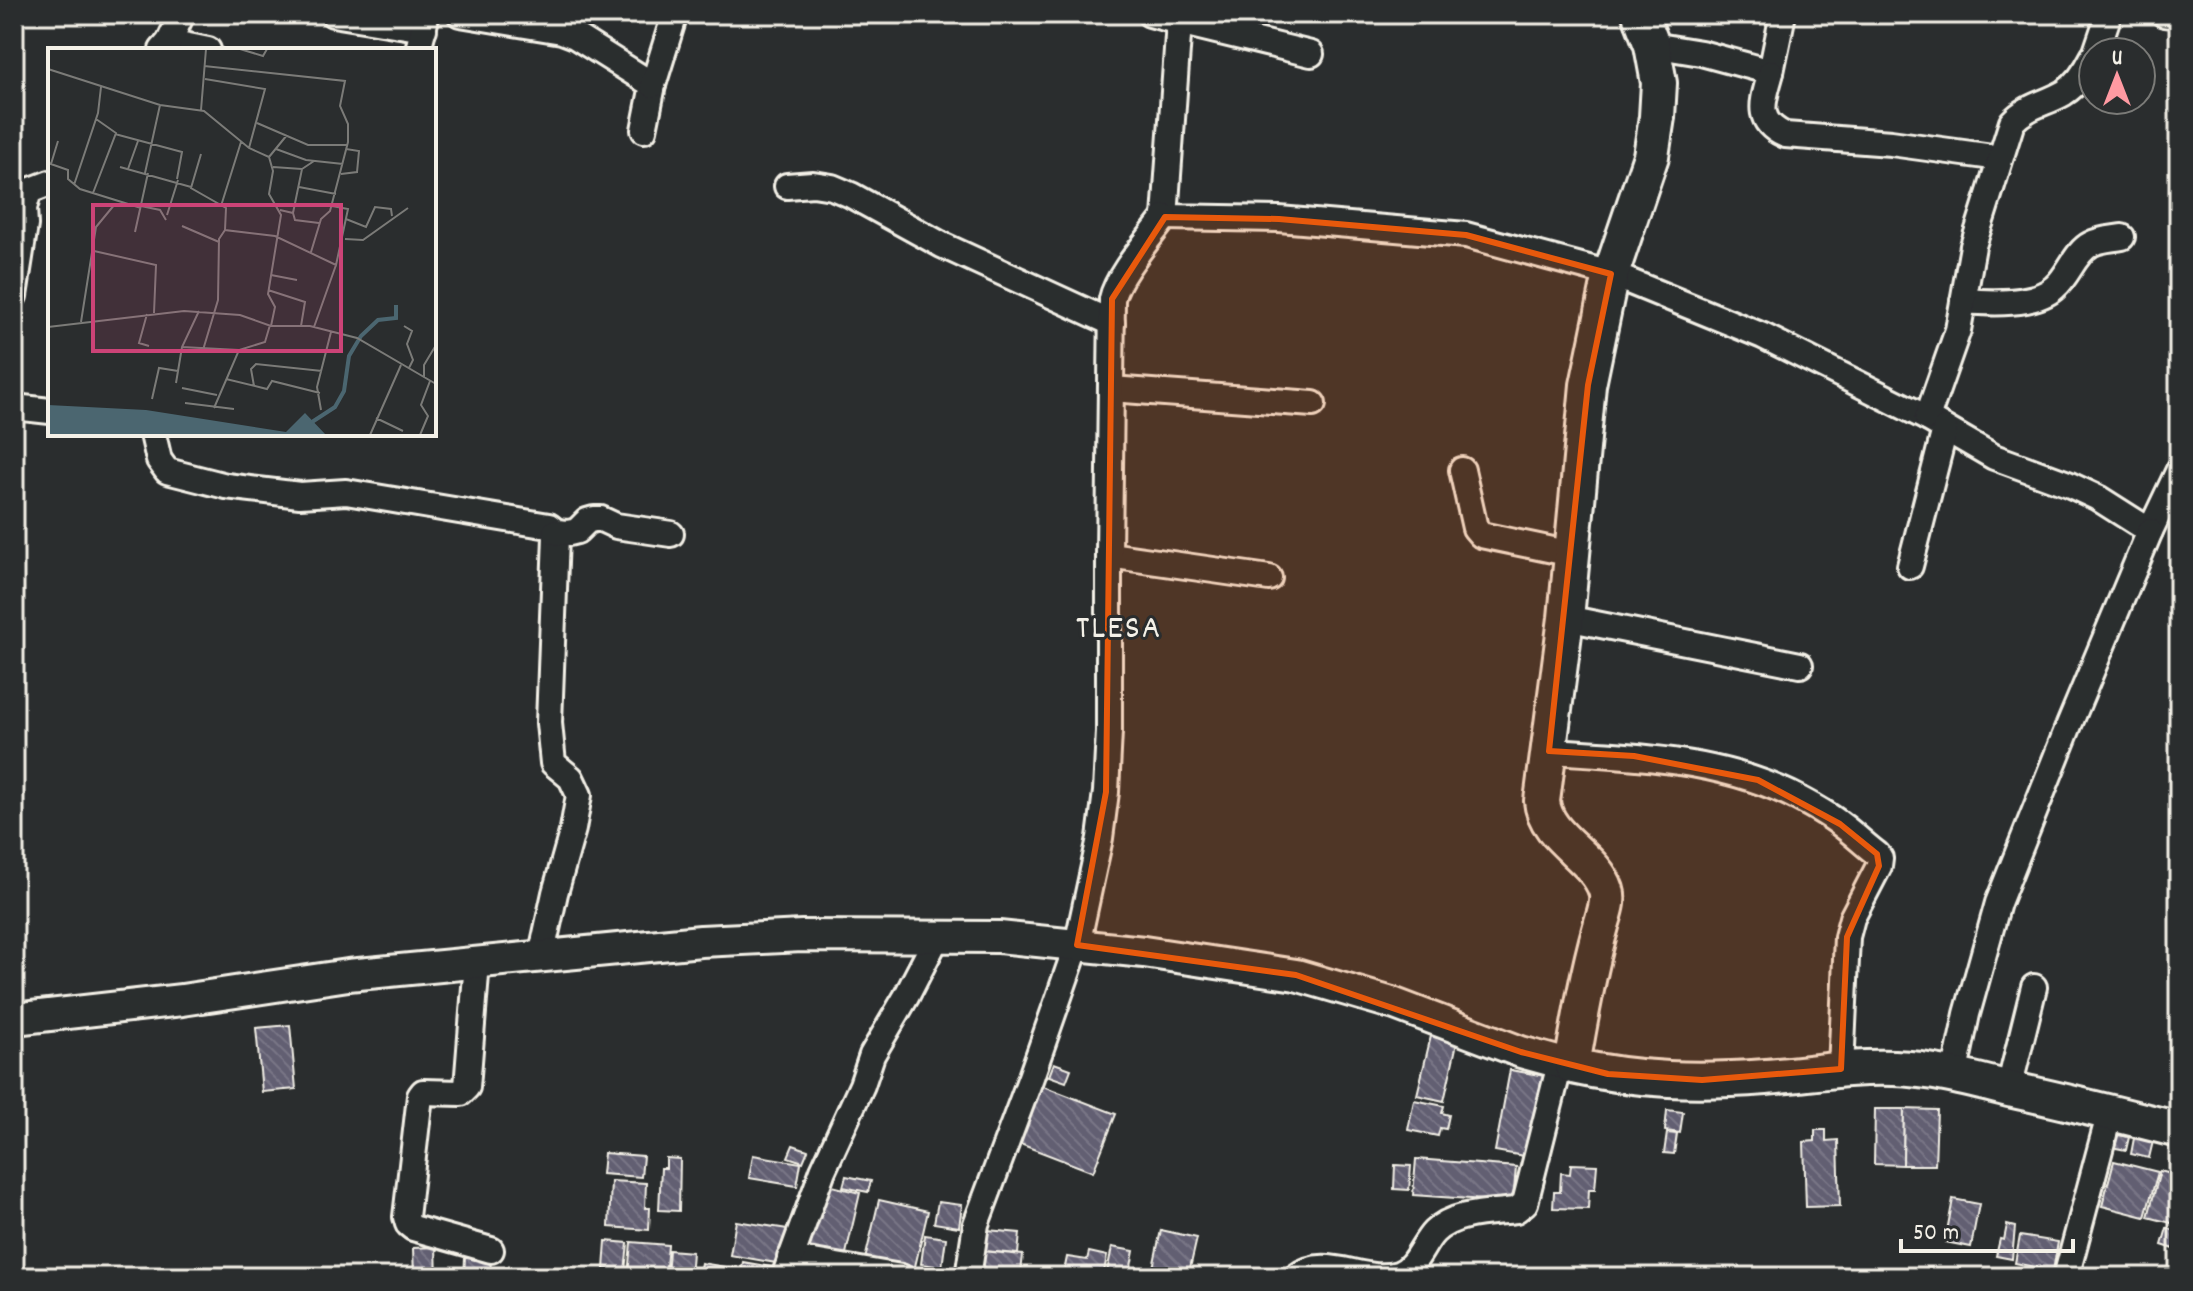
<svg xmlns="http://www.w3.org/2000/svg" width="2193" height="1291" viewBox="0 0 2193 1291" font-family="Dekko,sans-serif">
  <style>
    .building { fill: url(#building-back-hatch); stroke: #f4f1e8; stroke-width: 2 }
    .lines { fill: none; stroke-linecap: round; stroke-linejoin: round }
    .minor-casing { stroke: #f4f1e8; stroke-width: 30 }
    .tertiary-casing { stroke: #f4f1e8; stroke-width: 36 }
    .secondary-casing { stroke: #f4f1e8; stroke-width: 40 }
    .minor { stroke: #2a2d2e; stroke-width: 24 }
    .tertiary { stroke: #2a2d2e; stroke-width: 30 }
    .secondary { stroke: #2a2d2e; stroke-width: 34 }
    .marked { fill: #e8590c; fill-opacity: 0.2; stroke: #e8590c; stroke-width: 6; stroke-linejoin: round }
    .labels { text-anchor: middle; dominant-baseline: central; stroke-width: 6; stroke-linejoin: round; paint-order: stroke }
    .quarter-label { font-size: 34px; letter-spacing: 2px; fill: #f4f1e8; stroke: #2a2d2e }
    .inset-river { fill: none; stroke: #4b6670; stroke-width: 4 }
    .inset-road { fill: none; stroke: #7b7b78; stroke-width: 2 }
    .view { fill: #cc4377; fill-opacity: 0.15; stroke: #cc4377; stroke-width: 4 }
    .inset-edge { fill: none; stroke: #f4f1e8; stroke-width: 4 }
  </style>
  <defs>
    <pattern id="building-back-hatch" width="6" height="6" patternUnits="userSpaceOnUse" patternTransform="scale(2)"><rect width="6" height="6" fill="#625f72"/><path d="M-1 5l2 2M0 0l6 6M5-1l2 2" fill="none" stroke="#797686"/></pattern>
  </defs>
  <rect width="100%" height="100%" fill="#2a2d2e"/>
  <filter id="ink" filterUnits="userSpaceOnUse"><feTurbulence type="fractalNoise" baseFrequency=".0125" numOctaves="2"/><feDisplacementMap in="SourceGraphic" scale="16" xChannelSelector="R" yChannelSelector="G"/><feConvolveMatrix kernelMatrix="1 2 1 2 8 2 1 2 1" color-interpolation-filters="sRGB"/></filter>
  <g filter="url(#ink)">
    <!-- building -->
    <g class="building">
      <path d="M290,1025L296,1089L262,1092L256,1028Z"/>
      <path d="M1431,1036L1457,1043L1444,1101L1417,1095Z"/>
      <path d="M1054,1063L1071,1069L1066,1082L1049,1076Z"/>
      <path d="M1510,1070L1545,1076L1530,1157L1495,1151Z"/>
      <path d="M1035,1083L1116,1114L1093,1172L1020,1144L1031,1115L1024,1112Z"/>
      <path d="M1414,1100L1444,1106L1442,1113L1449,1115L1446,1129L1440,1128L1438,1136L1408,1130Z"/>
      <path d="M1875,1109H1904L1903,1165L1874,1164Z"/>
      <path d="M1904,1109L1937,1110L1935,1165H1903Z"/>
      <path d="M1667,1110L1683,1112L1680,1133L1665,1131Z"/>
      <path d="M1815,1130H1826V1141L1838,1140L1840,1206L1806,1207L1804,1142L1815,1141Z"/>
      <path d="M1667,1133L1677,1134L1674,1154L1664,1153Z"/>
      <path d="M2135,1133L2154,1137L2149,1158L2131,1154Z"/>
      <path d="M2113,1134L2129,1137L2126,1150L2111,1147Z"/>
      <path d="M793,1145L808,1150L803,1162L788,1157Z"/>
      <path d="M604,1153L643,1156L641,1177L602,1174Z"/>
      <path d="M753,1155L801,1163L797,1186L749,1178Z"/>
      <path d="M666,1158L680,1159L679,1211L659,1210L661,1168H666Z"/>
      <path d="M1416,1159L1516,1167L1513,1202L1413,1195Z"/>
      <path d="M2114,1161L2158,1172L2145,1217L2102,1206Z"/>
      <path d="M1571,1164L1597,1165L1595,1189H1589L1588,1209L1553,1208L1554,1192H1560L1561,1173L1570,1174Z"/>
      <path d="M1395,1165L1411,1166L1409,1190L1394,1189Z"/>
      <path d="M2160,1171L2179,1176V1225L2148,1217Z"/>
      <path d="M846,1176L871,1181L868,1192L843,1187Z"/>
      <path d="M611,1181L646,1183L645,1208H650L649,1230L609,1227Z"/>
      <path d="M824,1184L860,1193L845,1258L809,1250Z"/>
      <path d="M1953,1199L1979,1204L1971,1247L1945,1242Z"/>
      <path d="M879,1200L928,1211L913,1275L864,1264Z"/>
      <path d="M938,1202L962,1205L959,1227L934,1223Z"/>
      <path d="M736,1221L788,1229L782,1264L730,1255Z"/>
      <path d="M2007,1225L2015,1227L2012,1259L1996,1256L2000,1239L2004,1240Z"/>
      <path d="M2167,1228L2179,1232L2174,1249L2162,1245Z"/>
      <path d="M987,1230L1020,1233L1018,1254L984,1251Z"/>
      <path d="M1161,1230L1197,1238L1188,1277H1151Z"/>
      <path d="M925,1235L946,1238L942,1267L921,1264Z"/>
      <path d="M2020,1236L2058,1242L2053,1271L2015,1263Z"/>
      <path d="M606,1241L628,1243L625,1271L604,1269Z"/>
      <path d="M631,1242L668,1245L665,1277L628,1276Z"/>
      <path d="M436,1247L437,1277H414L413,1248Z"/>
      <path d="M1112,1247L1134,1251L1129,1277H1106Z"/>
      <path d="M669,1250L692,1252L690,1277H667Z"/>
      <path d="M982,1251L1023,1255L1021,1272L981,1268Z"/>
      <path d="M1089,1252L1107,1256L1103,1277H1063L1067,1257L1087,1260Z"/>
      <path d="M465,1258H491L490,1277H464Z"/>
      <path d="M743,1262L782,1269L781,1277H740Z"/>
      <path d="M701,1263L738,1269L737,1277H698Z"/>
    </g>
    <g class="lines">
      <defs>
        <g id="minor">
          <path d="M333,14L424,29"/>
          <path d="M460,14L562,31L575,36L653,85L644,130"/>
          <path d="M1150,14L1179,22L1165,217L1279,219L1466,235L1611,274L1763,336L1927,418L1994,457L2068,484L2098,498L2150,531L2179,470"/>
          <path d="M2164,14L2179,16"/>
          <path d="M1179,22L1311,54"/>
          <path d="M169,42L208,50"/>
          <path d="M1652,45L1701,53L1771,72L1783,14"/>
          <path d="M162,50L169,42L182,14"/>
          <path d="M418,50L427,14"/>
          <path d="M2096,52L2109,14"/>
          <path d="M1771,72C1764,100 1753,120 1785,135L1891,143L2000,158"/>
          <path d="M653,85L675,14"/>
          <path d="M787,186L813,184L832,187L851,195L942,245L1112,323"/>
          <path d="M14,296L25,225L24,208L29,191L50,183"/>
          <path d="M1963,301C1989,303 2035,306 2055,287C2069,275 2075,252 2091,244C2100,239 2112,239 2122,237"/>
          <path d="M1111,389L1313,404"/>
          <path d="M14,407L50,411"/>
          <path d="M1927,418L1958,330L1973,246L2012,122C2028,105 2045,104 2064,93C2078,84 2086,71 2093,57"/>
          <path d="M153,434L159,460L167,471L226,486L300,495L346,492L549,526L554,530L556,536L549,723L553,763L571,778L579,795L573,829L555,893L541,957"/>
          <path d="M1462,470L1475,528L1481,535L1572,554"/>
          <path d="M555,532L569,533L577,531L587,521L594,519H601L616,526L671,534"/>
          <path d="M1109,555L1269,578"/>
          <path d="M1910,566L1945,429"/>
          <path d="M1566,618L1800,665"/>
          <path d="M1549,751C1628,755 1717,759 1790,794C1808,803 1828,814 1843,826C1855,835 1865,845 1877,854L1880,858L1879,866L1852,918L1847,937L1841,1069"/>
          <path d="M477,962L467,1087L461,1093L423,1092L420,1096L406,1217L408,1224L413,1228L491,1250"/>
          <path d="M1954,1076L1967,1014L1998,903L2069,725L2150,531"/>
          <path d="M2009,1088L2034,987"/>
          <path d="M790,1258L901,1277"/>
          <path d="M784,1277L823,1170L862,1085L872,1055L906,997L937,937"/>
          <path d="M968,1277L976,1224L1031,1077L1077,945L1100,838L1106,792L1109,731V555L1112,299C1117,275 1150,238 1165,217"/>
          <path d="M1296,1277C1327,1253 1364,1285 1398,1274C1416,1268 1422,1244 1434,1232C1454,1212 1490,1213 1516,1210L1525,1203L1560,1064"/>
          <path d="M2066,1277L2110,1112"/>
        </g>
        <path id="tertiary" d="M14,1019L182,1000L348,975L701,941L802,936L999,937L1144,952L1296,975L1395,1004L1521,1052L1572,1066"/>
        <path id="secondary" d="M1640,14L1652,45L1659,83L1657,117L1651,156L1611,274L1588,385L1566,618L1542,801C1545,838 1595,856 1606,890C1610,902 1604,914 1601,926C1588,972 1580,1018 1572,1066C1638,1081 1699,1082 1766,1077C1809,1074 1851,1066 1894,1068C1934,1069 1974,1080 2013,1090C2069,1102 2124,1116 2179,1130"/>
      </defs>
      <!-- minor casing -->
      <use href="#minor" class="minor-casing"/>
      <!-- tertiary casing -->
      <use href="#tertiary" class="tertiary-casing"/>
      <!-- secondary casing -->
      <use href="#secondary" class="secondary-casing"/>
      <!-- minor -->
      <use href="#minor" class="minor"/>
      <!-- tertiary -->
      <use href="#tertiary" class="tertiary"/>
      <!-- secondary -->
      <use href="#secondary" class="secondary"/>
    </g>
  </g>
  <!-- marked area -->
  <path class="marked" d="M1165,217L1279,219L1466,235L1611,274L1588,385L1549,751L1634,756L1758,780L1840,824L1877,854L1879,866L1847,937L1841,1069L1702,1080L1608,1074L1521,1052L1296,975L1077,945L1106,792L1112,299Z"/>
  <g class="labels">
    <!-- quarter labels -->
    <g class="quarter-label">
      <text x="1119" y="630">TLESA</text>
    </g>
  </g>
  <!-- overview -->
  <g transform="translate(48 48)">
    <rect width="388" height="388" fill="#2a2d2e"/>
    <path d="M0,357L98,362L238,384L257,365L278,387H0Z" fill="#4b6670"/>
    <path class="inset-river" d="M264,374L287,359L296,343L301,308L313,288L330,272L348,270V257"/>
    <path class="inset-road" d="M192,1L215,8L219,1M156,18L297,33L292,58L300,76V94L282,163L273,171L263,204M0,21L112,57L156,63L201,100L221,109L225,123L221,146L233,167L220,246L227,259L223,278H262L309,290L388,336M157,31L217,41L201,100M153,62L158,1M209,75L260,97H299M67,86L134,104L129,131M228,101L258,112L295,116M153,106L143,140L178,160L177,182L227,188L288,217L300,161L284,158M221,109L239,87M0,115L20,122V131L32,141L93,160M3,116L10,93M72,119L143,139M225,119L254,121M80,121L90,93M97,125L112,57M293,126L309,124L311,103L298,101M26,137L50,65L53,39M251,139L288,146M45,145L68,85L48,71M93,158L112,162L118,172M173,158L193,94M232,162L245,165L254,121L266,113M245,165L247,172L271,175M119,167L130,132M298,171L318,179L327,159L343,161L344,168M134,178L171,194M87,184L100,125M297,191L315,192L360,160M46,203L108,217L106,265M223,227L249,232M220,242L257,254L253,278M99,266L91,295L101,298M33,274L48,179L67,156M356,278L364,283L359,296L365,312L361,320M0,279L136,263L192,267L223,278M266,279L288,217M134,299L191,302M155,302L170,252L171,191L177,182M376,329V317L388,297M178,331L219,341L224,333L272,345M128,335L134,299L151,263M206,338L203,321L208,316L274,323M134,340L169,347M104,351L111,320L130,323M137,355L186,361M166,360L191,302L217,294L222,277M273,362L269,339L283,284M328,370L355,383M322,387L353,317M372,387L380,368L373,357L382,333"/>
    <path class="view" d="M45,157H293V303H45Z"/>
    <rect width="388" height="388" class="inset-edge"/>
  </g>
  <!-- margin -->
  <rect width="2193" height="1291" fill="none" stroke="#2a2d2e" stroke-width="48"/>
  <rect x="24" y="24" width="2145" height="1243" fill="none" stroke="#f4f1e8" stroke-width="3" filter="url(#ink)"/>
  <!-- north arrow -->
  <g transform="translate(2117 76)"><circle r="38" fill="#2a2d2e" stroke="#7b7b78" stroke-width="2"/>
  <path d="M0-6L14 30L0 20L-14 30Z" fill="#ff9aa2"/>
  <text y="-12" font-size="22" font-weight="bold" text-anchor="middle" fill="#f4f1e8">U</text>
  </g>
  <!-- scale -->
  <path d="M1901 1239v12h172v-12" fill="none" stroke="#f4f1e8" stroke-width="4"/>
  <text x="1913" y="1239" font-size="24" fill="#f4f1e8" stroke="#2a2d2e" stroke-width="6" paint-order="stroke">50 m</text>
</svg>
